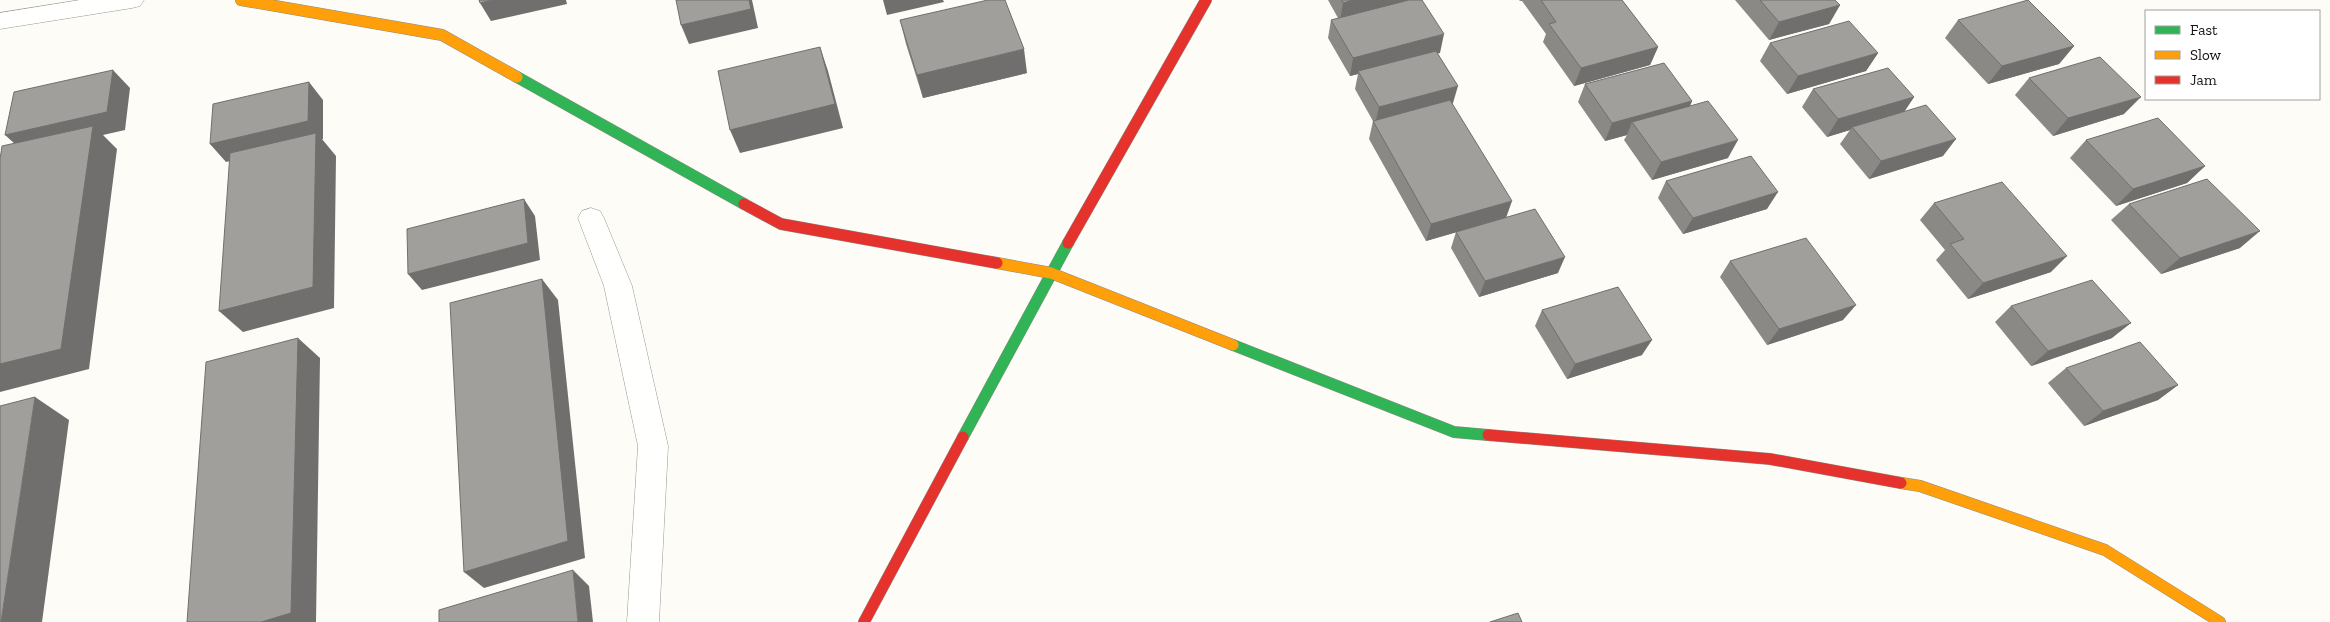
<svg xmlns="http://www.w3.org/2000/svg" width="2330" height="622" viewBox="0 0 2330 622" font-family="'Zilla Slab',serif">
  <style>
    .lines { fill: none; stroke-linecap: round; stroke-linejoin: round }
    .street-casing { stroke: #979795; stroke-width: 1 }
    .fast-casing { stroke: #8e8d8b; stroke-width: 12 }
    .slow-casing { stroke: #8e8d8b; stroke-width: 12 }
    .jam-casing { stroke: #8e8d8b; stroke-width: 12 }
    .street { fill: #fffffe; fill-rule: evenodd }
    .fast { stroke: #30b455; stroke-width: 11 }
    .slow { stroke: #ff9f0a; stroke-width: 11 }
    .jam { stroke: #e5322d; stroke-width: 11 }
    .wall { fill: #8a8986 }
    .shaded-wall { fill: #716f6d }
    .building { fill: #a19f9c; stroke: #716f6d }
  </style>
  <rect width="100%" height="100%" fill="#fdfcf7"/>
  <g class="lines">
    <defs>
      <g id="street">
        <path d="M80,0H144L140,6L132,8L0,29V13Z"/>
        <path d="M591,208L600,211L604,218L632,286L668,446L659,622H627L638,446L604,286L578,218L582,211Z"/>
      </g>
      <g id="fast">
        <path d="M517,77L744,204"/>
        <path d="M1233,345L1454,432L1488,435"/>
        <path d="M963,437L1068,243"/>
      </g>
      <g id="slow">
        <path d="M241,0L442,35L517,77"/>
        <path d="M997,263L1051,273L1233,345"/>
        <path d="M1901,483L1920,486L2105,550L2220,622"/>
      </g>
      <g id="jam">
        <path d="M744,204L781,224L997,263"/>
        <path d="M1068,243L1206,0"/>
        <path d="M1488,435L1770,459L1901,483"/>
        <path d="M864,622L963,437"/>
      </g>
    </defs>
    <!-- street casing -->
    <use href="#street" class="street-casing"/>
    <!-- fast casing -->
    <use href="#fast" class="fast-casing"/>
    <!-- slow casing -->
    <use href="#slow" class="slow-casing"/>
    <!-- jam casing -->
    <use href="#jam" class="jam-casing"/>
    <!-- street -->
    <use href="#street" class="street"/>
    <!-- fast -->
    <use href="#fast" class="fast"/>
    <!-- slow -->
    <use href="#slow" class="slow"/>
    <!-- jam -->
    <use href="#jam" class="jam"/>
  </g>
  <!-- wall -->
  <g class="wall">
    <path d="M1328,0H1422L1440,53H1437L1453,103L1452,104L1506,217L1558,273L1479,297L1451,248L1456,232L1426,241L1369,139L1373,121L1355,89L1358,74L1350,76L1328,38L1331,20L1338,18Z"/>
    <path d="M1519,0H1622L1658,47L1650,65L1574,86L1543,42L1546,34L1522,1H1520Z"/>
    <path d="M1735,0H1835L1840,5L1829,24L1769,40Z"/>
    <path d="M900,20L1027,73L923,98L906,44Z"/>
    <path d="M1958,20L2074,46L2059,64L1988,84L1945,38Z"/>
    <path d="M1770,43L1878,53L1866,71L1787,94L1760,61Z"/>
    <path d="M2029,78L2124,114L2053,136L2015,95Z"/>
    <path d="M1585,84L1692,101L1690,106L1728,158L1652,180L1624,140L1627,135L1605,141L1578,102Z"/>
    <path d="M1813,89L1914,97L1904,112L1943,156L1869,179L1840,144L1850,130L1827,137L1802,107Z"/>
    <path d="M2086,140L2205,166L2187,183L2116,206L2070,158Z"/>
    <path d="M1666,181L1767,209L1683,234L1658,198Z"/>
    <path d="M1934,203L2051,272L1968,299L1936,260L1945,250L1920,220Z"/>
    <path d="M2129,204L2240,248L2161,274L2111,220Z"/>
    <path d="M1730,261L1843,320L1767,345L1720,277Z"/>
    <path d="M2011,306L2112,338L2031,366L1995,322Z"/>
    <path d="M1542,310L1642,355L1567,379L1535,326Z"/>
    <path d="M2066,368L2178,385L2158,400L2084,426L2048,383Z"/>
  </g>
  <!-- shaded-wall -->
  <g class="shaded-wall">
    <path d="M492,0H566L567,4L491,21L480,3Z"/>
    <path d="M749,0H752L758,28L689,44L681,25Z"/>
    <path d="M883,0H943L944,2L887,15Z"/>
    <path d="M1353,0H1422L1340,21L1343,3Z"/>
    <path d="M1840,5L1829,24L1769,40L1779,22Z"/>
    <path d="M1444,34L1440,53L1360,73L1358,71V74L1350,76L1353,58Z"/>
    <path d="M2074,46L2059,64L1988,84L2002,66Z"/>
    <path d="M820,47L828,71L843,128L740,153L730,130Z"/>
    <path d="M1658,47L1650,65L1574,86L1581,68Z"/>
    <path d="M1024,49L1027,73L923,98L917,75Z"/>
    <path d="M1878,53L1866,71L1787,94L1798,76Z"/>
    <path d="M113,70L130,88L125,130L103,135L117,149L89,369L0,392V364L25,153L5,135Z"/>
    <path d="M309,82L323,100V139H322L336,156L334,308L243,332L219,311L316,140L226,162L210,144Z"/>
    <path d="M1458,86L1453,103L1375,124L1379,107Z"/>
    <path d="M1914,97L1902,115L1852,127L1850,130L1827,137L1838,119Z"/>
    <path d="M2141,97L2124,114L2053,136L2068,118Z"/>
    <path d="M1692,101L1684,119L1632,122L1627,135L1605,141L1612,123Z"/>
    <path d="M1956,139L1943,156L1869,179L1881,161Z"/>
    <path d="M1738,140L1728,158L1652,180L1661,162Z"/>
    <path d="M2205,166L2187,183L2116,206L2133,189Z"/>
    <path d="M1778,192L1767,209L1683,234L1693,218Z"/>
    <path d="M524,199L535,216L540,260L422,290L408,274Z"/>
    <path d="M1512,201L1506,218L1426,241L1431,224Z"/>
    <path d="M2260,231L2240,248L2161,274L2180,258Z"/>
    <path d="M2067,256L2051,272L1968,299L1983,283Z"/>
    <path d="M1565,257L1558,273L1479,297L1485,281Z"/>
    <path d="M542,279L558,300L585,558L484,588L464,572Z"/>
    <path d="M1856,305L1843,320L1767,345L1779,329Z"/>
    <path d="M2131,323L2112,338L2031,366L2048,351Z"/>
    <path d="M298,338L320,358L316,622H261Z"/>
    <path d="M1652,340L1642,355L1567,379L1575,364Z"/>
    <path d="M2178,385L2158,400L2084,426L2103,411Z"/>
    <path d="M35,397L69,420L42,622H1Z"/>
    <path d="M573,570L589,586L593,622H578Z"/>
  </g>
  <!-- building -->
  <g class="building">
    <path d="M479,0H492L480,3Z"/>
    <path d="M676,0H749L751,9L681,25Z"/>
    <path d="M988,0H1005L1024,49L917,75L900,20Z"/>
    <path d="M1342,0H1353L1343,3Z"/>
    <path d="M1409,0H1422L1444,34L1353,58L1331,20Z"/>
    <path d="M1541,0H1622L1658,47L1581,68L1549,24L1556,22Z"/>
    <path d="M1760,0H1835L1840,5L1779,22Z"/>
    <path d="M2028,0L2074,46L2002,66L1958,20Z"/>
    <path d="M1849,21L1878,53L1798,76L1770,43Z"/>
    <path d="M820,47L835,104L730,130L718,71Z"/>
    <path d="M1436,51L1458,86L1379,107L1358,71Z"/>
    <path d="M2100,57L2141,97L2068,118L2029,78Z"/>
    <path d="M1664,63L1692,101L1612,123L1585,84Z"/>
    <path d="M1888,68L1914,97L1838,119L1813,89Z"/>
    <path d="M113,70L107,112L5,135L14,92Z"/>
    <path d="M309,82L308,121L210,144L213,104Z"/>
    <path d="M1450,100L1512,201L1431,224L1373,121Z"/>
    <path d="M1708,101L1738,140L1661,162L1632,122Z"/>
    <path d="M1926,105L1956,139L1881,161L1852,127Z"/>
    <path d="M2158,118L2205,166L2133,189L2086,140Z"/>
    <path d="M93,126L61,349L0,364V159L2,146Z"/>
    <path d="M316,133L313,287L219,311L230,153Z"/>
    <path d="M1751,156L1778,192L1693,218L1666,181Z"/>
    <path d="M2207,179L2260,231L2180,258L2129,204Z"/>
    <path d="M2002,182L2067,256L1983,283L1950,244L1964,239L1934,203Z"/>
    <path d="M524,199L528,243L408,274L407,229Z"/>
    <path d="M1535,209L1565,257L1485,281L1456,232Z"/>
    <path d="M1806,238L1856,305L1779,329L1730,261Z"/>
    <path d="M542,279L568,541L464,572L450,303Z"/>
    <path d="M2092,280L2131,323L2048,351L2011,306Z"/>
    <path d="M1618,287L1652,340L1575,364L1542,310Z"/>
    <path d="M298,338L291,613L261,622H187L206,362Z"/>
    <path d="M2140,342L2178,385L2103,411L2066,368Z"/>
    <path d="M35,397L1,622H0V406Z"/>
    <path d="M573,570L578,622H439V610Z"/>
    <path d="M1518,613L1522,622H1490Z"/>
  </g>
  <!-- legend -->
  <rect x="2145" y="10" width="175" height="90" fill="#ffffff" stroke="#a0a0a0"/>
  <rect x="2155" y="26" width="25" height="8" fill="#30b455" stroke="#a0a0a0"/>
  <text x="2190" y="35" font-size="15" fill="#111111">Fast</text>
  <rect x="2155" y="51" width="25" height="8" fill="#ff9f0a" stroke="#a0a0a0"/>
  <text x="2190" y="60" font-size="15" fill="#111111">Slow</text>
  <rect x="2155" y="76" width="25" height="8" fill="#e5322d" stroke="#a0a0a0"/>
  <text x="2190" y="85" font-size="15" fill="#111111">Jam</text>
</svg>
